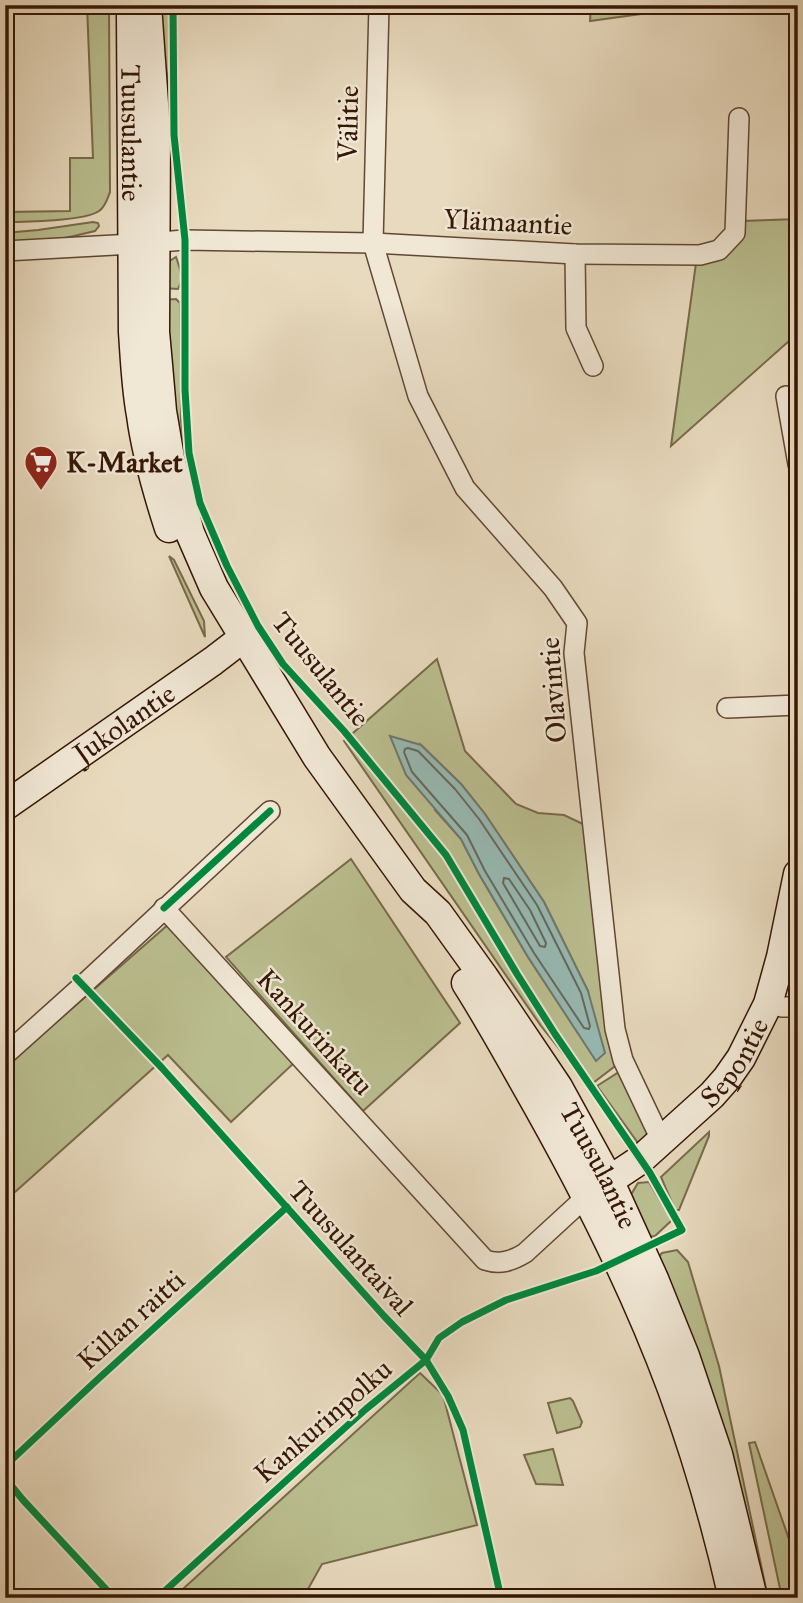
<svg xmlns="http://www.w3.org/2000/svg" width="803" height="1603" viewBox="0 0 803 1603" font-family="'IM FELL Great Primer',serif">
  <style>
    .green { fill: #babe8f; stroke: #786a4a; stroke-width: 2; fill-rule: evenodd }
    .water { fill: #97bab4; stroke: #70786e; stroke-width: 2 }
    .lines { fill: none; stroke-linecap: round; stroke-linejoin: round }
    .shore { stroke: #66685c; stroke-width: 2 }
    .street-casing { stroke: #624733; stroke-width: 22 }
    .secondary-casing { stroke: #361605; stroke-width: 31 }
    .street { stroke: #f0e7d5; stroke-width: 19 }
    .secondary { stroke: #f0e7d5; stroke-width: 28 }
    .cycleway-casing { stroke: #f0e7d5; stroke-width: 11 }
    .cycleway { stroke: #00873e; stroke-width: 7 }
    .labels { text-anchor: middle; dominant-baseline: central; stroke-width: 5; stroke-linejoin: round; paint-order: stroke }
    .street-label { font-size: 28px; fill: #361605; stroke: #f0e7d5 }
    .poi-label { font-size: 28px; font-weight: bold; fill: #361605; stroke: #f0e7d5; text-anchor: start }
  </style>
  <rect width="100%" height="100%" fill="#e8dabe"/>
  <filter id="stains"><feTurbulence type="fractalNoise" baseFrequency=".00286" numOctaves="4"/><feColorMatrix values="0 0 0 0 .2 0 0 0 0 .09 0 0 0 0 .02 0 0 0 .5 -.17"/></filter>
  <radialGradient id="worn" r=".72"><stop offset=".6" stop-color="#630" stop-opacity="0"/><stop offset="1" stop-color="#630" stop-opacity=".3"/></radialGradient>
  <!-- green -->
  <g class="green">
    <path d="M87,5H109L110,192C107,199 106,206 99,211C85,221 24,222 5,222V212L70,211V158H93Z"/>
    <path d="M156,5H170V48L166,115Z"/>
    <path d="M591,5H706L590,21Z"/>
    <path d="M798,219V333L671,446L696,263L741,221Z"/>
    <path d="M93,222L98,223L99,226L95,231L44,243L5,244V233L38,230Z"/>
    <path d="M176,257C180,268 184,279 178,289L163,288L168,262Z"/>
    <path d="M176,299L180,303L181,421L187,471L219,578L182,471L162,300Z"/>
    <path d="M169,556L174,560L204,621L205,637Z"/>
    <path d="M437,659L465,751L516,804L538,813L564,815L585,825L623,1060L589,1086L541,1026L344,741ZM421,745L461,784L485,814L544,902L588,991L596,1060L528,957L479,874L461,839L435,810Z"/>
    <path d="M351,859L460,1023L363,1111L226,957Z"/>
    <path d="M170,923L295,1062L231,1122L168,1055L5,1201V1067Z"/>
    <path d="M619,1072L648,1120L647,1135L638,1143L597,1086Z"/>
    <path d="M709,1132V1136L679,1210H675L661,1177Z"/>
    <path d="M649,1182L672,1220L655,1236L641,1238L629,1198L638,1183Z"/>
    <path d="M677,1250L688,1262L719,1366L768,1598H759L655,1261L662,1253Z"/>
    <path d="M420,1373L443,1395L477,1525L322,1564L303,1598H173Z"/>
    <path d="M570,1398L573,1401L582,1422L580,1427L557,1433L548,1403Z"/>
    <path d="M755,1442L798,1565V1598H782L749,1443Z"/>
    <path d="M553,1449L563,1485L536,1484L524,1455Z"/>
  </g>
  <!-- water -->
  <path class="water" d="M390,736L421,745L461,784L485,814L544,902L588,991L605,1053L596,1061L528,957L479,874L461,839L406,775Z"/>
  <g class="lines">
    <!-- shore -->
    <g class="shore">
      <path d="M408,748L418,751L455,789L479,819L537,905L581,993L590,1026L589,1029L584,1028L534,953L485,871L467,835L412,772L404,752L405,749Z"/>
      <path d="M504,878L509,879L530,910L546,943L545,947L540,946L503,883Z"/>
    </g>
    <defs>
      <g id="street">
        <path d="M379,5L373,243L418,396L465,488L553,588L577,623L574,653L615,1029L623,1060L661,1140"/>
        <path d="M5,251L133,244L185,240L373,243L575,254L700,255L719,250L735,233L739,118"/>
        <path d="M575,254L576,328L593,366"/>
        <path d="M786,396L798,464"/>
        <path d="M727,708L798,705"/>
        <path d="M164,908L485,1260C500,1265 512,1261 525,1253L587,1196"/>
        <path d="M768,1004L782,1007H798"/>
        <path d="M5,1055L83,985L270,811"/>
      </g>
      <g id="secondary">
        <path id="s1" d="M147,5L156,132L155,332L158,365L162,411L170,458L190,533L214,588L317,757L413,890L438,913L484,977L558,1087L609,1180L654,1279L685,1356L718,1454L753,1598"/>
        <path id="s2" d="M131,16L133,332C135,360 136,388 141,415C146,453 157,491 169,528"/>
        <path id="s3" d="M5,806L213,661L243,638"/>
        <path d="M466,983C487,1016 506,1050 525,1084C581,1182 633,1283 672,1389C697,1457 717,1527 733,1598"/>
        <path id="s4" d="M595,1190L640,1160L712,1095L727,1078L741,1058L768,1004L781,957L798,874"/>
      </g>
    </defs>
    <!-- street casing -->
    <use href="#street" class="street-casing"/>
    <!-- secondary casing -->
    <use href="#secondary" class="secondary-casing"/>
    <!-- street -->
    <use href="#street" class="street"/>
    <!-- secondary -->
    <use href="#secondary" class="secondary"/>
    <defs>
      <g id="cycleway">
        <path d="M164,908L270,811"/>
        <path d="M76,978L162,1068L384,1316L426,1360L448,1396L463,1430L501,1598"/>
        <path d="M5,1466L97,1380L287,1207"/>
        <path d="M5,1478L23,1500L114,1598"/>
        <path d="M157,1598L310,1459L366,1409L426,1360L439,1338L462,1322L506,1300L596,1271L682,1230L650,1173L555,1034L517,974L446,855L344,731L283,664L258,626L227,566L200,503L189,453L185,390V240L174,135L173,5"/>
      </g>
    </defs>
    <!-- cycleway casing -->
    <use href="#cycleway" class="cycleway-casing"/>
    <!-- cycleway -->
    <use href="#cycleway" class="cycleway"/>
  </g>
  <!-- icons -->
  <defs>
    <symbol id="supermarket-pin" viewBox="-11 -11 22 30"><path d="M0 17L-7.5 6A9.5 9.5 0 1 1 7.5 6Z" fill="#8f2418" stroke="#f0e7d5"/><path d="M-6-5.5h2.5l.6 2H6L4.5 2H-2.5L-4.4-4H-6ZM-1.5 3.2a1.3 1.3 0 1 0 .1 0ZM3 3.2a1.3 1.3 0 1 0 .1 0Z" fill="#fff"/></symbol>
  </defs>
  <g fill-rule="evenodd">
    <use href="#supermarket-pin" x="22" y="443" width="38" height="52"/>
  </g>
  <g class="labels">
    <!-- street labels -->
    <g class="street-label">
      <text transform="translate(348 123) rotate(-89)">Välitie</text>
      <text stroke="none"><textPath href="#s2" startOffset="117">Tuusulantie</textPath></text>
      <text transform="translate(508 222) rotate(3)">Ylämaantie</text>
      <text transform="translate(321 669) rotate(51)">Tuusulantie</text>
      <text transform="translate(553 690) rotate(-94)">Olavintie</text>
      <text stroke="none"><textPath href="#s3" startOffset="145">Jukolantie</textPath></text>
      <text transform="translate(315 1032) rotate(48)">Kankurinkatu</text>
      <text stroke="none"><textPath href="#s4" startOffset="191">Sepontie</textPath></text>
      <text stroke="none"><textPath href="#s1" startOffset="1288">Tuusulantie</textPath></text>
      <text transform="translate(351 1248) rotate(48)">Tuusulantaival</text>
      <text transform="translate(131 1320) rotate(-42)">Killan raitti</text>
      <text transform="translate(323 1421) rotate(-41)">Kankurinpolku</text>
    </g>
    <!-- poi labels -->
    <g class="poi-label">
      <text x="66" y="462">K-Market</text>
    </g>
  </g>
  <!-- margin -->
  <rect width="803" height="1603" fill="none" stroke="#e8dabe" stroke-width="28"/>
  <rect x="7" y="7" width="789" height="1589" fill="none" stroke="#361605" stroke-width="3.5"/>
  <rect x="14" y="14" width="775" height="1575" fill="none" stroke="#361605" stroke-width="2"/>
  <rect width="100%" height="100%" filter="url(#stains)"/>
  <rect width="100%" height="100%" fill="url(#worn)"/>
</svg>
